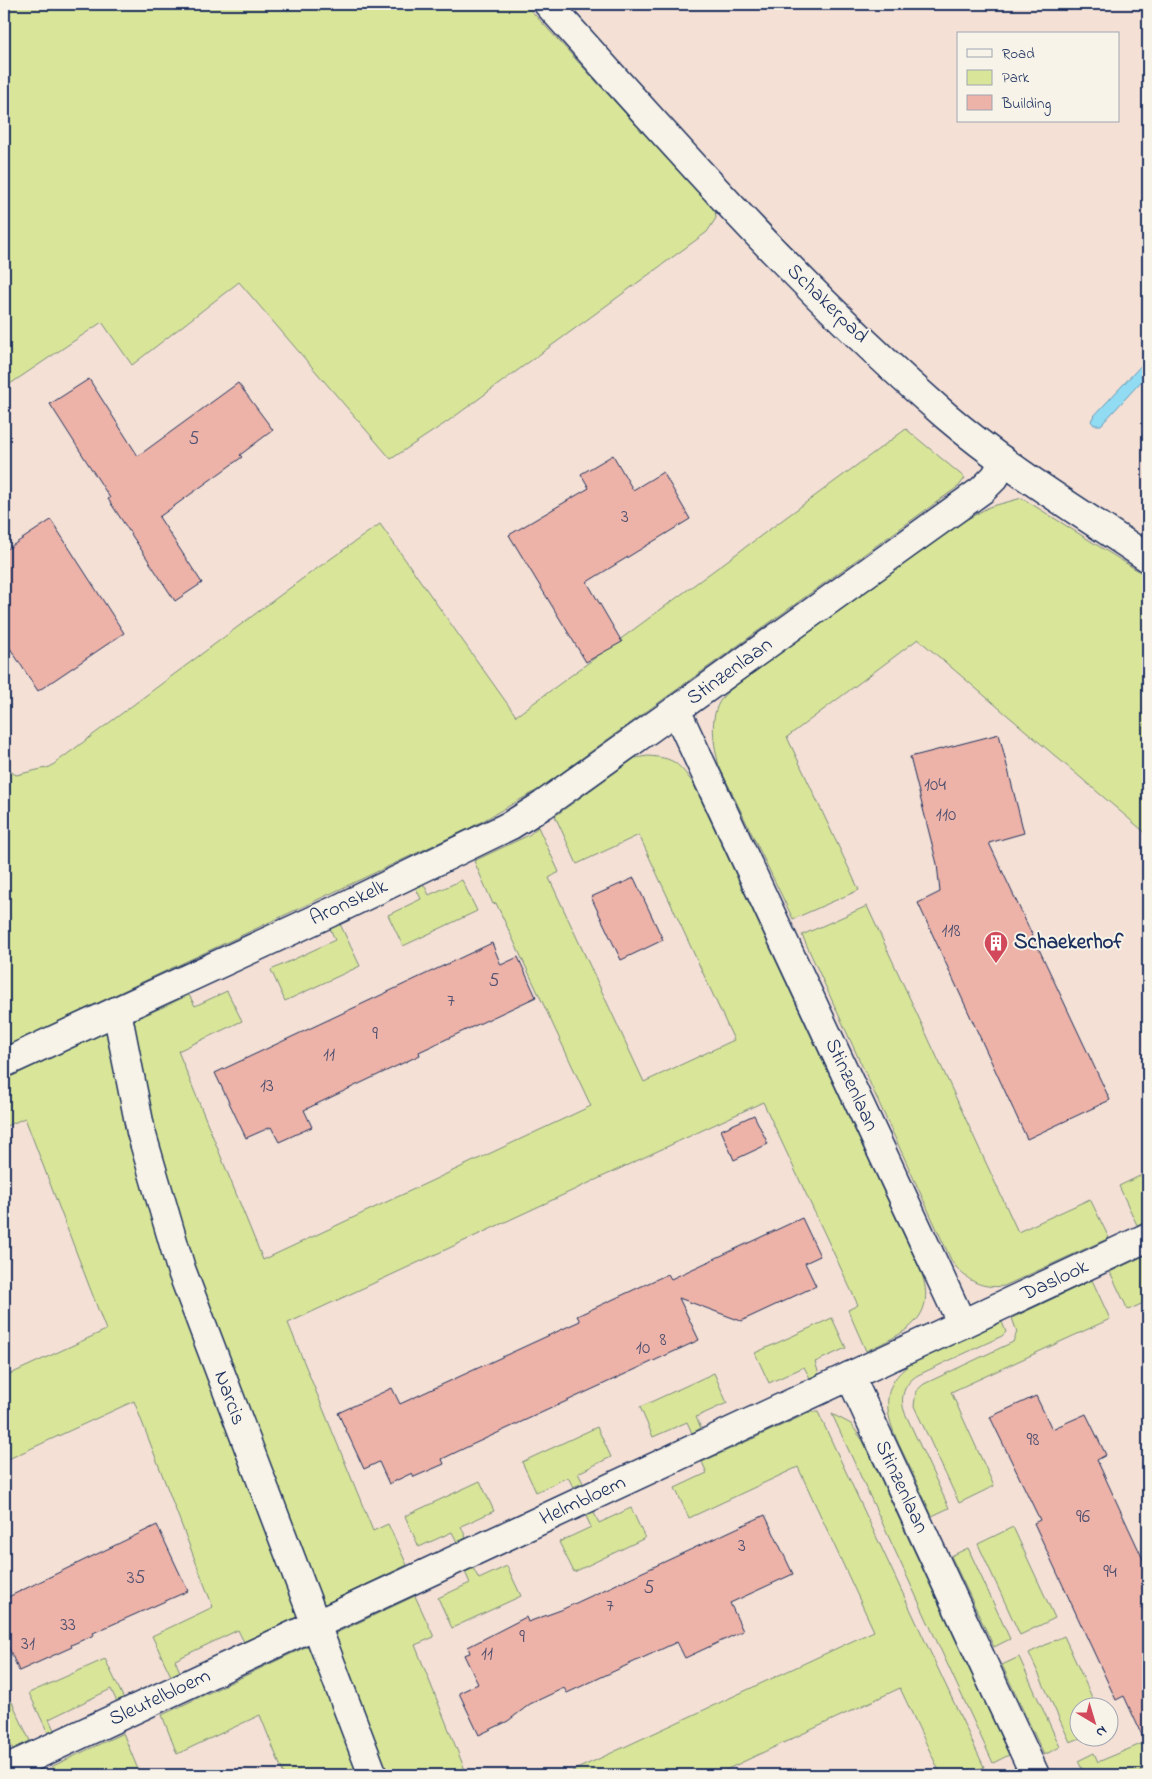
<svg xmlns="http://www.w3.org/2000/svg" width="1152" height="1779" viewBox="0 0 1152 1779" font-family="'Indie Flower',sans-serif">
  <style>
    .green { fill: #d9e699; stroke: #7a8a7c }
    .water { fill: #92dcf3; stroke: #6297b7 }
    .building { fill: #edb3a8; stroke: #1b2f5e }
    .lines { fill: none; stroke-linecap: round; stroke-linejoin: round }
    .street-casing { stroke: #1b2f5e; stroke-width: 31 }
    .street { stroke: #f7f3e8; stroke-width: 28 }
    .labels { text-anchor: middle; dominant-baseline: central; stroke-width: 4; stroke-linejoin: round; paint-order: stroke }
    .number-label { font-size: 19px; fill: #505070 }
    .street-label { font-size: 21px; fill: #1b2f5e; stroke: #f7f3e8 }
    .poi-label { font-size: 21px; font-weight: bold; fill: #1b2f5e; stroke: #f7f3e8; text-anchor: start }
  </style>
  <rect width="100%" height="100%" fill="#f4e0d5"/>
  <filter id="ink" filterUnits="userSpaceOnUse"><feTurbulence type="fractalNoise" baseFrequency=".02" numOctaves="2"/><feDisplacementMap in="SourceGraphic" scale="10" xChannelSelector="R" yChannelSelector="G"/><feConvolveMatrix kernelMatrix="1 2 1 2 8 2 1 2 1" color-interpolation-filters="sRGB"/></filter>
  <g filter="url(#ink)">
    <!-- green -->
    <g class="green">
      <path d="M4,4H525L694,188L714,201L716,218L707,232L447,422L391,459L239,282L132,365L102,322L4,388Z"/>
      <path d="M906,429L965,478L959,486L539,789L470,828L4,1047V767L16,775L50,767L302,579L380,524L516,716Z"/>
      <path d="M1022,498L1148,577V835L918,639L787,737L859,890L793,919L719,766C714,745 708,717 722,698C728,690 739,684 746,677L955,526L989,507Z"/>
      <path d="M648,756C674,758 677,762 693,783L921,1272C939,1320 902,1334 866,1351L848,1310L858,1305L763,1102L288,1323L373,1531L388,1524L407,1565L319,1607L190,1264L149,1128L128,1023L189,995L195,1006L227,991L242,1021L178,1051L263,1260L591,1106L496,903L493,904L474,861L529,835L538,827L559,872L549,878L644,1082L734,1040L639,835L577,864L555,816L635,758Z"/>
      <path d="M462,880L477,911L403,946L388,915L421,899L416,888L424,885L429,895Z"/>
      <path d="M867,906L1018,1232L1090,1199L1109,1238L1004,1286C980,1289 966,1280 952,1262L802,935Z"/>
      <path d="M340,924L360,966L285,1001L271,970L335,940L330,928Z"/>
      <path d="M109,1031L301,1615L244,1642L238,1630L175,1660L180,1672L171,1676L152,1636L213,1607L134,1401L4,1461V1377L106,1330L25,1118L4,1127V1080Z"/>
      <path d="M1148,1172V1220L1137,1225L1119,1186Z"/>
      <path d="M1148,1254V1301L1128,1310L1110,1272Z"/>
      <path d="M1092,1280L1110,1319L951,1392L994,1486L959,1503L914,1406L916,1391L924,1384L1013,1342L1017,1332L1012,1318Z"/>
      <path d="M832,1318L846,1348L815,1362L819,1374L810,1378L804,1367L769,1383L755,1353Z"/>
      <path d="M1002,1322L1006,1332L1002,1336L918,1375C904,1383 899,1398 905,1413L949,1508L932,1516C924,1498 916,1481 908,1463C893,1432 871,1393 908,1366C930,1350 975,1335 1002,1322Z"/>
      <path d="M714,1373L727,1403L696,1417L701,1428L692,1433L687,1422L653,1437L640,1407Z"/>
      <path d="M811,1412H818L984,1767L968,1775H941L900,1688L715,1775H564L874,1631L798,1467L689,1518L675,1488L707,1473L702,1462Z"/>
      <path d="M832,1414L851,1424L863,1441L1009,1755L993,1763Z"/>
      <path d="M597,1427L611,1457L578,1473L583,1483L573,1487L568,1477L536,1492L522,1462Z"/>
      <path d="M480,1481L494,1511L461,1526L466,1538L457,1542L452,1532L419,1547L405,1516Z"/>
      <path d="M631,1508L645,1538L574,1572L559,1542L591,1527L586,1516L594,1513L599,1523Z"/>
      <path d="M1013,1527L1055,1618L1020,1635L978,1544Z"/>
      <path d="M968,1548L1010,1639L994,1647L951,1556Z"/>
      <path d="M507,1566L521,1596L452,1628L438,1598L470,1583L465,1572L473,1568L479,1579Z"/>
      <path d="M415,1596L434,1637L415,1645L467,1775H384L330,1636Z"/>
      <path d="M1064,1636L1096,1706H1080V1736L1083,1737L1070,1742L1029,1653Z"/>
      <path d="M312,1644L363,1775H284L260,1715L177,1754L162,1715Z"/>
      <path d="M1019,1657L1060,1747L1044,1755L1002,1665Z"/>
      <path d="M105,1659L124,1699L117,1702L111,1689L49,1719L54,1730L48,1733L29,1693Z"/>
      <path d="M12,1702L30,1741L13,1749L8,1739L4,1741V1706Z"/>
      <path d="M123,1733L139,1772L132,1775H45L53,1766Z"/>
      <path d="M1148,1741V1769L1134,1775H1085L1078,1761L1094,1753L1098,1762Z"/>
    </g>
    <!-- water -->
    <path class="water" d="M1148,358V374L1101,425H1094L1091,421L1093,417Z"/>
    <!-- building -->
    <g class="building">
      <path d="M89,379L138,456L238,383L273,430L240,455L242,457L159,517L202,583L175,601L108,499L110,498L50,404Z"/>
      <path d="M613,455L633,490L663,472L690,519L587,582L622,642L586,662L509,535L589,488L581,474Z"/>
      <path d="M51,520L124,633L38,691L4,639V551Z"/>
      <path d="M999,734L1024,833L989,843L1110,1100L1027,1139L918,903L940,892L937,864L910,757Z"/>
      <path d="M634,878L663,940L621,960L591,897Z"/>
      <path d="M492,943L501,965L518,957L536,997L419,1052L420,1055L304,1110L312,1127L279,1142L271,1127L246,1138L215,1073Z"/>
      <path d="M754,1115L768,1144L734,1160L721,1130Z"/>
      <path d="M802,1218L820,1256L805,1263L816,1286L741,1321L679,1298L699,1340L465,1448L442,1459L444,1464L414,1477L412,1473L389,1484L379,1462L364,1469L338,1413L392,1388L400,1404L580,1321L577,1316L668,1274L671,1279Z"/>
      <path d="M1036,1396L1052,1429L1086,1414L1106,1455L1097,1460L1148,1570V1748L1124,1696L1116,1700L1034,1523L1040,1520L990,1417Z"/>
      <path d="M765,1515L793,1574L730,1603L743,1631L685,1658L677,1642L567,1693L564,1688L530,1704L508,1721L479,1735L459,1693L478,1684L464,1655L470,1653L468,1647L526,1617L528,1622L561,1610Z"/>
      <path d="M157,1525L188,1591L93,1633L94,1635L71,1645L72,1647L19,1671L4,1637V1599Z"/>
    </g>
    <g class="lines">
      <defs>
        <g id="street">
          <path d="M548,4C675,146 801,290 946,416C1008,469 1080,512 1148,558"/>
          <path d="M1004,461L995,477L982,490L676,710L962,1324L850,1376L1035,1775"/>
          <path d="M117,1011L141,1132L181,1269L373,1775"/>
          <path d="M4,1063L338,909L511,825L543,805L676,710"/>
          <path d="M962,1324L1148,1237"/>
          <path d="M4,1770L850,1376"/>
        </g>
      </defs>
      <!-- street casing -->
      <use href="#street" class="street-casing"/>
      <!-- street -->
      <use href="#street" class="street"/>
    </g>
  </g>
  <!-- icons -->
  <defs>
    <symbol id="building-pin" viewBox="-11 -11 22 30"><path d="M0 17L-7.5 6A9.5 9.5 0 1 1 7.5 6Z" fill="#d1495b" stroke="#f7f3e8"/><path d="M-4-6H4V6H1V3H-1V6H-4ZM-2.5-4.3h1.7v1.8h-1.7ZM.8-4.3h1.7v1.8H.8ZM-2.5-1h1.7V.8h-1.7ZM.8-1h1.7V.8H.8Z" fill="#fff"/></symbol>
  </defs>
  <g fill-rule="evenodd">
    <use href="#building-pin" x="982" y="929" width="28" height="38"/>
  </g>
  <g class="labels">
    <!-- number labels -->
    <g class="number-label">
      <text x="194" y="439">5</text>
      <text x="625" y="517">3</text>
      <text x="935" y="785">104</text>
      <text x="946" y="815">110</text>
      <text x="951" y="931">118</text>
      <text x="494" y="981">5</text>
      <text x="451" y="1001">7</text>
      <text x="375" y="1034">9</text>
      <text x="329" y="1055">11</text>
      <text x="267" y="1086">13</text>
      <text x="663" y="1340">8</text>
      <text x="643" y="1348">10</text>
      <text x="1033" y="1440">98</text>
      <text x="1083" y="1517">96</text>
      <text x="742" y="1546">3</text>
      <text x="1110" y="1572">94</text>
      <text x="136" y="1578">35</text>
      <text x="649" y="1588">5</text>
      <text x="610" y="1606">7</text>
      <text x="68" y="1625">33</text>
      <text x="522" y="1637">9</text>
      <text x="28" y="1644">31</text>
      <text x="487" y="1654">11</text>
    </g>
    <!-- street labels -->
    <g class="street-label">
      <text transform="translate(827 304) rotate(44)">Schakerpad</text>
      <text transform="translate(730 672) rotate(-36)">Stinzenlaan</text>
      <text transform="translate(349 903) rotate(-25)">Aronskelk</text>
      <text transform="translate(851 1085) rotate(65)">Stinzenlaan</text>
      <text transform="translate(1055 1281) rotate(-25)">Daslook</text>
      <text transform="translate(229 1398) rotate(70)">Narcis</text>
      <text transform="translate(901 1487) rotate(65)">Stinzenlaan</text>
      <text transform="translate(583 1501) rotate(-25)">Helmbloem</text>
      <text transform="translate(160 1698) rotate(-25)">Sleutelbloem</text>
    </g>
    <!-- poi labels -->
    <g class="poi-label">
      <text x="1014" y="943">Schaekerhof</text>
    </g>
  </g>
  <!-- margin -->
  <rect width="1152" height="1779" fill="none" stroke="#f7f3e8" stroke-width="20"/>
  <rect x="10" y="10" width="1132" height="1759" fill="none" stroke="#1b2f5e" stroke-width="2" filter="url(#ink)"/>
  <!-- legend -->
  <rect x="957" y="32" width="162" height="90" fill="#f7f3e8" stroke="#9fa5b1"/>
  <rect x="967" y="49" width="25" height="8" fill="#f7f3e8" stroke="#9fa5b1"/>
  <text x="1002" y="58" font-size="15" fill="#1b2f5e">Road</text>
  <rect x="967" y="70" width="25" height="15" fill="#d9e699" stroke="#9fa5b1"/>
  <text x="1002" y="82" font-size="15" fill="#1b2f5e">Park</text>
  <rect x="967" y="95" width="25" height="15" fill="#edb3a8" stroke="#9fa5b1"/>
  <text x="1002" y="108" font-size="15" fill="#1b2f5e">Building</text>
  <!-- north arrow -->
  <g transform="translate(1094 1722) rotate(142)"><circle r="24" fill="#f7f3e8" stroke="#9fa5b1"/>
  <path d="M0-4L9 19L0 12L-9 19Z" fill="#d1495b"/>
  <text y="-8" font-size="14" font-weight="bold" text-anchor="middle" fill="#1b2f5e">N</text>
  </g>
</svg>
